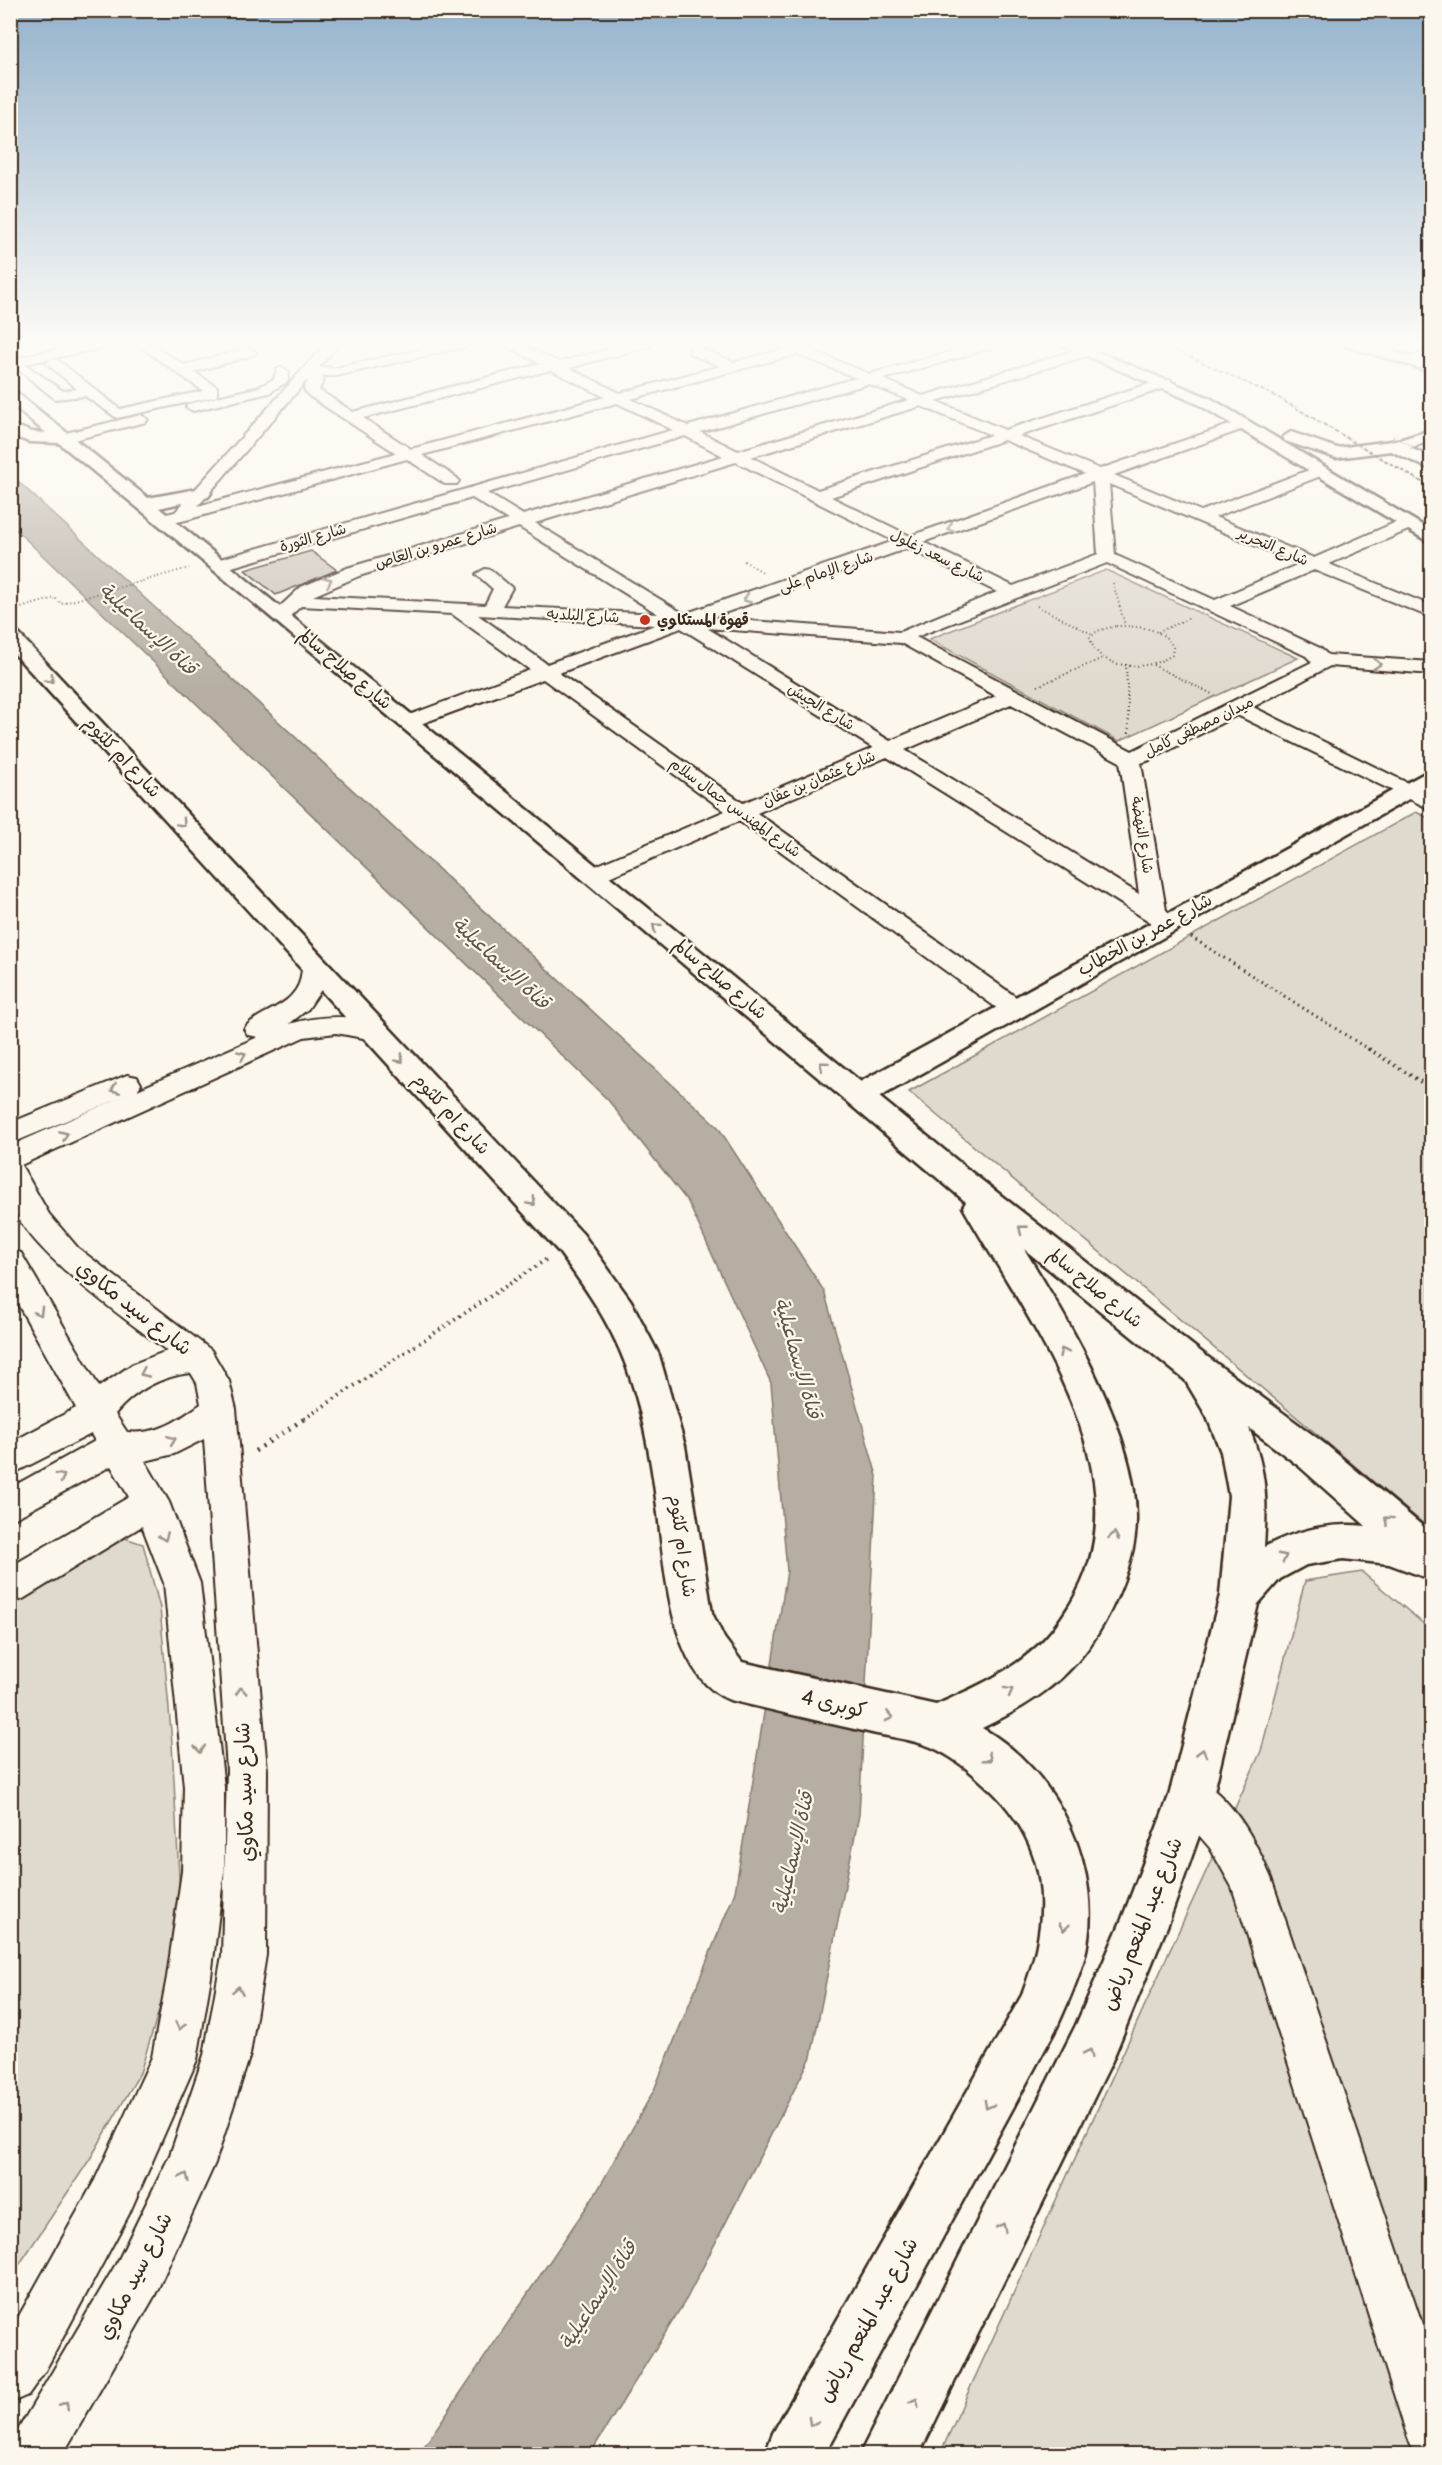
<svg xmlns="http://www.w3.org/2000/svg" width="1442" height="2465" viewBox="0 0 1442 2465" font-family="Pangolin,'Playpen Sans Arabic',sans-serif">
  <style>
    .green { fill: #dfd9ce; stroke: #8d8276; stroke-width: 1.5 }
    .water { fill: #b6aea2; stroke: #85796d; stroke-width: 1.5 }
    .building { fill: #ccc4b9; stroke: #3b2a1e; stroke-width: 1.5 }
    .lines { fill: none; stroke-linecap: round; stroke-linejoin: round }
    .minor-casing { stroke: #3b2a1e; stroke-width: 4 }
    .major-casing { stroke: #3b2a1e; stroke-width: 5 }
    .highway-casing { stroke: #3b2a1e; stroke-width: 5 }
    .path-far3 { stroke: #3b2a1e; stroke-width: 2; stroke-dasharray: 1 3; stroke-linecap: butt }
    .path-far2 { stroke: #3b2a1e; stroke-width: 3; stroke-dasharray: 1.5 4; stroke-linecap: butt }
    .path-far1 { stroke: #3b2a1e; stroke-width: 4; stroke-dasharray: 1.5 4.5; stroke-linecap: butt }
    .path { stroke: #3b2a1e; stroke-width: 4.5; stroke-dasharray: 2 6; stroke-linecap: butt }
    .minor { fill: #fbf7ec; fill-rule: evenodd }
    .major { fill: #fbf7ec; fill-rule: evenodd }
    .highway { fill: #fbf7ec; fill-rule: evenodd }
    .rail { stroke: #3b2a1e; stroke-width: 2; stroke-dasharray: 4.5 2; stroke-linecap: butt }
    .path-bridge { stroke: #3b2a1e; stroke-width: 1.5; stroke-dasharray: 1 2; stroke-linecap: butt }
    .oneway { stroke: #9b9085 }
    .poi-dot { fill: #c8321e; stroke: #fbf7ec; stroke-width: 2 }
    .labels { text-anchor: middle; dominant-baseline: central; stroke-width: 4.5; stroke-linejoin: round; paint-order: stroke }
    .far-street-label { font-size: 15px; fill: #3b2a1e; stroke: #fbf7ec }
    .far-poi-label { font-size: 15px; font-weight: bold; fill: #3b2a1e; stroke: #fbf7ec; text-anchor: start }
    .street-label { font-size: 18px; fill: #3b2a1e; stroke: #fbf7ec }
    .water-label { font-size: 20px; font-style: italic; fill: #605246; stroke: #fbf7ec }
    .near-street-label { font-size: 21px; fill: #3b2a1e; stroke: #fbf7ec }
  </style>
  <rect width="100%" height="100%" fill="#fbf7ec"/>
  <filter id="ink" filterUnits="userSpaceOnUse"><feTurbulence type="fractalNoise" baseFrequency=".0167" numOctaves="2"/><feDisplacementMap in="SourceGraphic" scale="12" xChannelSelector="R" yChannelSelector="G"/><feConvolveMatrix kernelMatrix="1 2 1 2 8 2 1 2 1" color-interpolation-filters="sRGB"/></filter>
  <g filter="url(#ink)">
    <!-- green -->
    <g class="green">
      <path d="M1106,570L1298,658L1119,741L929,639Z"/>
      <path d="M1416,812L1432,820L1431,1530L909,1092Z"/>
      <path d="M125,1538L143,1544L160,1608L172,1743L180,1895L163,1997L140,2073L90,2159L11,2277V1605Z"/>
      <path d="M1362,1572L1431,1630V2454H940L1261,1751L1305,1581Z"/>
    </g>
    <!-- water -->
    <path class="water" d="M10,474L718,1127L824,1291L877,1476L859,1815L811,2057L687,2298L590,2454H419L596,2193L654,2090L735,1892L787,1571L771,1383L688,1202L608,1100L11,525Z"/>
    <!-- building -->
    <path class="building" d="M311,551L337,570L276,595L245,570Z"/>
    <g class="lines">
      <defs>
        <g id="minor">
          <path d="M89,343H114L107,347L25,364L63,391L77,389L46,363L53,359L58,360L120,409L203,391L135,343H149L184,365L249,348L256,352L254,355L194,372L217,387V396L117,418L85,396L55,399L20,371L18,368L22,365L10,367V359Z"/>
          <path d="M326,343H340L319,367L336,368L449,343H472L465,347L336,376H321L324,379L319,390L353,412L540,364L502,343H518L559,362L632,343H652L651,346L569,368L620,393L720,366L690,354L689,347L696,343H715L702,349L734,362L785,349L777,343H807L814,347L811,350L870,374L982,343H1002L1000,346L883,379L923,396L1080,349H1090V355L936,401L1005,430L1161,380H1171V386L1019,436L1100,469L1244,420L1251,424L1249,427L1114,475L1201,511L1314,468H1326L1328,471L1326,474L1215,517L1314,558L1401,520H1413L1415,524L1413,528L1329,564L1432,606V618L1314,570L1230,606L1320,648L1328,655L1432,662V674L1330,666L1253,707L1432,795V810L1237,715L1150,760L1141,763L1166,910L1181,923L1178,928L1169,930L1160,928L887,757L757,813L1023,1002L1027,1008L1023,1014L1014,1016L1005,1014L739,821L602,880H586L582,875L586,870L725,811L543,679L415,726H401L398,722L401,718L530,670L452,614L301,606L287,619H273L271,615L301,587L347,568L508,520L472,498L225,569L219,570L210,565L213,561L673,430L617,403L422,455L457,478L459,481L457,484H445L407,459L186,520L164,525L158,524L156,520L158,516L175,512ZM797,354L856,378L688,426L631,399ZM551,370L605,397L411,449L363,418ZM308,379L304,389L309,396L396,453L198,506ZM868,384L909,400L738,451L700,432ZM921,406L991,435L818,490L751,457ZM685,436L723,456L523,515L487,493ZM1004,440L1085,474L910,536L831,497ZM736,462L894,541L684,614L535,523ZM1093,482L1098,554L1013,586L923,542ZM1109,484L1299,564L1215,600L1115,555ZM519,527L658,614L502,606L512,588L491,570L485,569L476,574L493,589L485,605L313,596L359,576ZM908,548L997,592L900,632L710,618ZM1107,563L1306,656L1312,662L1132,751L916,637ZM478,615L655,625L547,664ZM681,628L873,748L743,803L559,673ZM707,628L901,643L996,696L890,741ZM1011,704L1120,762L1139,894L905,750Z"/>
          <path d="M1432,348V357L1409,365L1402,361Z"/>
          <path d="M282,368L289,372L288,381L269,393L193,411L186,407L188,404L259,387L274,379L277,369Z"/>
          <path d="M141,415L148,419L146,422L62,443L54,438L57,435Z"/>
          <path d="M315,959L324,961L329,978L308,1009L289,1024C321,1015 351,1014 383,1025L387,1031L383,1037L374,1040L336,1033L304,1037L21,1165L49,1214L78,1248L211,1350L229,1381L236,1409L267,1770L266,1955L250,2055L215,2163L155,2295L63,2454H10L15,2435L119,2259L170,2155L204,2055L222,1955L227,1770L204,1439L174,1454L145,1461L169,1502L200,1583L224,1787V1871L211,1977L197,2060L129,2214L45,2371L28,2395L10,2403V2332L95,2180L152,2057L167,1977L182,1871L184,1787L164,1583L142,1526L23,1599L10,1604V1567L129,1497L111,1466L10,1521V1488L95,1441L91,1434L10,1475V1443L76,1408L10,1290V1249L21,1253L99,1387L133,1364L167,1351C128,1320 18,1246 10,1197C8,1181 10,1162 10,1146L258,1037L248,1035L244,1029C252,1016 279,1009 291,996C305,981 298,973 306,961ZM191,1373L197,1383L201,1404C177,1421 158,1435 127,1432L115,1414C134,1391 161,1376 191,1373Z"/>
          <path d="M127,1075L137,1077L141,1084L137,1091L10,1144V1123Z"/>
          <path d="M1191,1776C1230,1792 1256,1841 1271,1878L1432,2353V2454L1413,2451L1406,2432L1232,1887L1210,1848L1177,1810L1171,1796L1177,1782Z"/>
        </g>
        <g id="major">
          <path d="M1057,343H1076L1210,398L1432,531V544L1198,404Z"/>
          <path d="M1344,343H1365L1432,363V372L1346,346Z"/>
          <path d="M1428,431L1432,432V440L1410,448L1432,458V470L1391,451L1336,458L1285,441L1283,437L1291,432L1337,448L1399,440Z"/>
          <path d="M1432,769V786L871,1102L860,1105L849,1102L845,1095L849,1088Z"/>
        </g>
        <path id="highway" d="M10,390L16,392L148,498L202,488L208,489L211,493L208,497L159,508L971,1172L1205,1355L1325,1444L1432,1534V1577H1424L1389,1564L1343,1559L1306,1565L1280,1579L1258,1604L1213,1796L1168,1924L1112,2061L919,2454H860L1076,2025L1122,1919L1169,1796L1220,1595L1229,1496L1221,1452L1207,1417L1185,1380L1024,1249C1068,1319 1138,1436 1136,1520C1136,1549 1126,1577 1114,1603C1084,1669 1045,1697 982,1728C1058,1771 1107,1872 1084,1959C1077,1982 1067,2005 1057,2027L825,2454H765L773,2433L1022,1995C1053,1914 1051,1843 983,1783C968,1769 950,1755 931,1747C912,1739 888,1737 868,1732C822,1722 776,1711 730,1700C666,1675 665,1557 656,1499C651,1460 644,1421 632,1383C617,1333 590,1294 559,1252L10,649V630L17,632L583,1234L631,1301L659,1355L685,1446L712,1613L724,1638L742,1662L936,1705C969,1690 1004,1675 1031,1652C1048,1638 1060,1621 1071,1603C1150,1475 1024,1316 963,1207L966,1202L273,619L59,443L29,442L10,435V424L32,432L46,433L10,403ZM1249,1428L1299,1466L1366,1526C1329,1522 1297,1530 1264,1547C1267,1501 1267,1472 1249,1428Z"/>
      </defs>
      <!-- minor casing -->
      <use href="#minor" class="minor-casing"/>
      <!-- major casing -->
      <use href="#major" class="major-casing"/>
      <!-- highway casing -->
      <use href="#highway" class="highway-casing"/>
      <!-- path-far3 -->
      <g class="path-far3">
        <path d="M744,561L763,572"/>
        <path d="M1113,583L1125,625"/>
        <path d="M1037,606L1092,634"/>
        <path d="M10,611L55,598L61,604L189,568"/>
        <path d="M1116,626C1136,626 1163,627 1173,647L1172,655C1148,672 1098,671 1090,638L1097,631Z"/>
        <path d="M1158,632L1190,618"/>
        <path d="M1126,664L1129,733"/>
        <path d="M1153,665L1214,695"/>
        <path d="M1038,686L1103,658"/>
      </g>
      <!-- path-far2 -->
      <path class="path-far2" d="M1191,937L1371,1051"/>
      <!-- path-far1 -->
      <g class="path-far1">
        <path d="M1369,1049L1432,1089"/>
        <path d="M304,1419L547,1259"/>
      </g>
      <!-- path -->
      <path class="path" d="M255,1451L307,1417"/>
      <!-- minor -->
      <use href="#minor" class="minor"/>
      <!-- major -->
      <use href="#major" class="major"/>
      <!-- highway -->
      <use href="#highway" class="highway"/>
      <!-- rail -->
      <path class="rail" d="M1160,343L1279,398L1432,488"/>
      <!-- path-bridge -->
      <path class="path-bridge" d="M1393,436L1426,453"/>
    </g>
    <!-- one-way arrows -->
    <defs><path id="oneway-chevron" d="M-2-3.5L2.5 0L-2 3.5" fill="none" stroke-width="1.6" stroke-linecap="round" stroke-linejoin="round" transform="scale(1.5)"/></defs>
    <g class="oneway">
      <use href="#oneway-chevron" transform="translate(951 528) rotate(160)"/>
      <use href="#oneway-chevron" transform="translate(328 581) rotate(-24)"/>
      <use href="#oneway-chevron" transform="translate(747 599) rotate(161)"/>
      <use href="#oneway-chevron" transform="translate(1377 664) rotate(4)"/>
      <use href="#oneway-chevron" transform="translate(50 679) rotate(47)"/>
      <use href="#oneway-chevron" transform="translate(182 823) rotate(47)"/>
      <use href="#oneway-chevron" transform="translate(656 927) rotate(-140)"/>
      <use href="#oneway-chevron" transform="translate(242 1055) rotate(-24)"/>
      <use href="#oneway-chevron" transform="translate(400 1059) rotate(47)"/>
      <use href="#oneway-chevron" transform="translate(823 1065) rotate(-140)"/>
      <use href="#oneway-chevron" transform="translate(115 1089) rotate(157)"/>
      <use href="#oneway-chevron" transform="translate(64 1135) rotate(-24)"/>
      <use href="#oneway-chevron" transform="translate(532 1202) rotate(47)"/>
      <use href="#oneway-chevron" transform="translate(1022 1229) rotate(-141)"/>
      <use href="#oneway-chevron" transform="translate(39 1312) rotate(60)"/>
      <use href="#oneway-chevron" transform="translate(1063 1352) rotate(-116)"/>
      <use href="#oneway-chevron" transform="translate(144 1373) rotate(155)"/>
      <use href="#oneway-chevron" transform="translate(172 1440) rotate(-21)"/>
      <use href="#oneway-chevron" transform="translate(61 1477) rotate(-29)"/>
      <use href="#oneway-chevron" transform="translate(1388 1520) rotate(-138)"/>
      <use href="#oneway-chevron" transform="translate(1114 1536) rotate(-80)"/>
      <use href="#oneway-chevron" transform="translate(164 1537) rotate(69)"/>
      <use href="#oneway-chevron" transform="translate(1283 1557) rotate(-28)"/>
      <use href="#oneway-chevron" transform="translate(241 1691) rotate(-94)"/>
      <use href="#oneway-chevron" transform="translate(1009 1691) rotate(-29)"/>
      <use href="#oneway-chevron" transform="translate(889 1717) rotate(13)"/>
      <use href="#oneway-chevron" transform="translate(200 1749) rotate(85)"/>
      <use href="#oneway-chevron" transform="translate(1202 1753) rotate(-75)"/>
      <use href="#oneway-chevron" transform="translate(988 1758) rotate(39)"/>
      <use href="#oneway-chevron" transform="translate(1064 1927) rotate(97)"/>
      <use href="#oneway-chevron" transform="translate(238 1990) rotate(-80)"/>
      <use href="#oneway-chevron" transform="translate(180 2026) rotate(101)"/>
      <use href="#oneway-chevron" transform="translate(1089 2053) rotate(-64)"/>
      <use href="#oneway-chevron" transform="translate(988 2105) rotate(119)"/>
      <use href="#oneway-chevron" transform="translate(185 2177) rotate(-65)"/>
      <use href="#oneway-chevron" transform="translate(1002 2227) rotate(-64)"/>
      <use href="#oneway-chevron" transform="translate(915 2402) rotate(-64)"/>
      <use href="#oneway-chevron" transform="translate(65 2405) rotate(-59)"/>
      <use href="#oneway-chevron" transform="translate(812 2422) rotate(119)"/>
    </g>
  </g>
  <!-- sky -->
  <linearGradient id="sky" x2="0" y2="1"><stop stop-color="#94b2cc"/><stop offset="0.5" stop-color="#fdfbf6"/><stop offset="1" stop-color="#fdfbf6" stop-opacity="0"/></linearGradient>
  <rect width="1442" height="688" fill="url(#sky)"/>
  <!-- markers -->
  <circle class="poi-dot" cx="645" cy="620" r="6"/>
  <g class="labels">
    <!-- far-street labels -->
    <g class="far-street-label">
      <text transform="translate(313 538) rotate(-16)">شارع الثورة</text>
      <text transform="translate(436 546) rotate(-17)">شارع عمرو بن العاص</text>
      <text transform="translate(1273 547) rotate(23)">شارع التحرير</text>
      <text transform="translate(937 556) rotate(26)">شارع سعد زغلول</text>
      <text transform="translate(826 572) rotate(-19)">شارع الإمام على</text>
      <text transform="translate(583 616) rotate(3)">شارع البلديه</text>
      <text transform="translate(821 707) rotate(32)">شارع الجيش</text>
      <text transform="translate(1199 727) rotate(-26)">ميدان مصطفى كامل</text>
      <text transform="translate(819 779) rotate(-23)">شارع عثمان بن عفان</text>
      <text transform="translate(735 808) rotate(36)">شارع المهندس جمال سلام</text>
      <text transform="translate(1142 835) rotate(81)">شارع النهضة</text>
    </g>
    <!-- far-poi labels -->
    <g class="far-poi-label">
      <text x="657" y="620">قهوة المستكاوي</text>
    </g>
    <!-- street labels -->
    <g class="street-label">
      <text transform="translate(345 669) rotate(40)">شارع صلاح سالم</text>
      <text transform="translate(122 757) rotate(47)">شارع ام كلثوم</text>
      <text transform="translate(1145 935) rotate(-29)">شارع عمر بن الخطاب</text>
      <text transform="translate(720 979) rotate(40)">شارع صلاح سالم</text>
      <text transform="translate(451 1114) rotate(47)">شارع ام كلثوم</text>
      <text transform="translate(1095 1288) rotate(39)">شارع صلاح سالم</text>
      <text transform="translate(682 1546) rotate(82)">شارع ام كلثوم</text>
    </g>
    <!-- water labels -->
    <g class="water-label">
      <text transform="translate(148 629) rotate(43)">قناة الإسماعيلية</text>
      <text transform="translate(501 963) rotate(43)">قناة الإسماعيلية</text>
      <text transform="translate(798 1358) rotate(74)">قناة الإسماعيلية</text>
      <text transform="translate(793 1853) rotate(-77)">قناة الإسماعيلية</text>
      <text transform="translate(598 2295) rotate(-57)">قناة الإسماعيلية</text>
    </g>
    <!-- near-street labels -->
    <g class="near-street-label">
      <text transform="translate(134 1308) rotate(38)">شارع سيد مكاوي</text>
      <text transform="translate(834 1704) rotate(13)">كوبرى 4</text>
      <text transform="translate(245 1792) rotate(-92)">شارع سيد مكاوي</text>
      <text transform="translate(1142 1924) rotate(-68)">شارع عبد المنعم رياض</text>
      <text transform="translate(135 2276) rotate(-63)">شارع سيد مكاوي</text>
      <text transform="translate(868 2320) rotate(-61)">شارع عبد المنعم رياض</text>
    </g>
  </g>
  <!-- margin -->
  <rect width="1442" height="2465" fill="none" stroke="#fbf7ec" stroke-width="36"/>
  <rect x="18" y="18" width="1406" height="2429" fill="none" stroke="#3b2a1e" stroke-width="2" filter="url(#ink)"/>
</svg>
